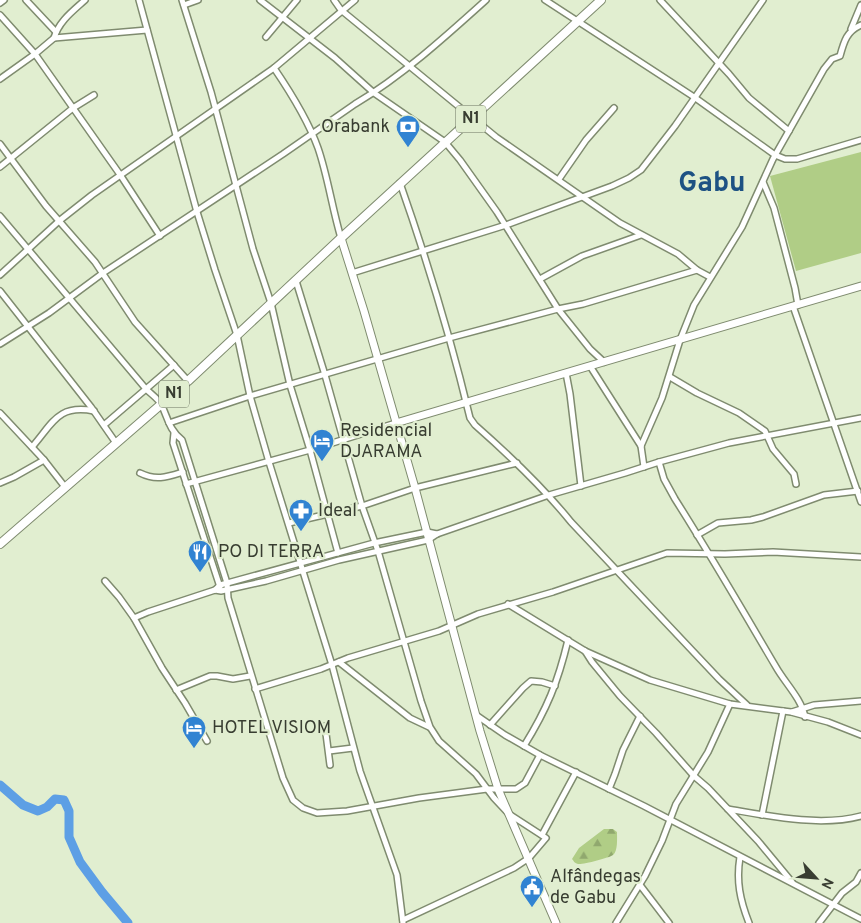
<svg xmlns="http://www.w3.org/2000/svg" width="861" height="923" viewBox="0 0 861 923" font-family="Overpass,sans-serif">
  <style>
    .forest { fill: url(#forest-firs) }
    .pitch { fill: #b0cd86 }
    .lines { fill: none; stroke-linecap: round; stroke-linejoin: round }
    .river { stroke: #5d9fe5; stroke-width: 9 }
    .street-casing { stroke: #7f8b6f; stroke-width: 8 }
    .secondary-casing { stroke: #7f8b6f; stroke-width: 9 }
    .primary-casing { stroke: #7f8b6f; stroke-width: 10 }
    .street { stroke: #fff; stroke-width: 5 }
    .secondary { stroke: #fff; stroke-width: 7 }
    .primary { stroke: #fff; stroke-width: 8 }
    .labels { text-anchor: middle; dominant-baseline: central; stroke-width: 4.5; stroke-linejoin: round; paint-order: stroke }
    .shield { fill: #e1eed0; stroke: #6b7261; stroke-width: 1 }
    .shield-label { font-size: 16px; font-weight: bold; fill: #383d31 }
    .poi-label { font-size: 18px; fill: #383d31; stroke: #e1eed0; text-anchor: start }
    .town-label { font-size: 28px; font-weight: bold; fill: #1d5183; stroke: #e1eed0 }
  </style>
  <defs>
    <pattern id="forest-firs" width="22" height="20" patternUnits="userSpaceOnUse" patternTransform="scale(1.25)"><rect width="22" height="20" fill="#b0cd86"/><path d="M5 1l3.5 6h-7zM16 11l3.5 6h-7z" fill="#90a86e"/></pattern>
  </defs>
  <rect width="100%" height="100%" fill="#e1eed0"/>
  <!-- forest -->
  <path class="forest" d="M604,829H613L617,832C617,839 618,851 613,855C609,858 582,865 578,864C574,863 574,861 572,859L579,848Z"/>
  <!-- pitch -->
  <path class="pitch" d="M861,152V253L796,271L770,176Z"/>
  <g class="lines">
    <!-- river -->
    <path class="river" d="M0,785L23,805L38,811L47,807L55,799L64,800L69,811V837L80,862L102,892L128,923"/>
    <defs>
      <g id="street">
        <path d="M26,0L56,32"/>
        <path d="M139,0L197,212L215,270L237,335L250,396L269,462L332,665L360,771L397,875L403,923"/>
        <path d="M182,0L211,92L253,249L271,303L290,385L310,450L338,553"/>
        <path d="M260,0L335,58L374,93L445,142L460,160L497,212L558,309L590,349L604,362"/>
        <path d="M334,0L341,10L496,137L620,223L678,254L697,270L710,277"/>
        <path d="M545,0L694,97L775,155L785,159H797L861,140"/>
        <path d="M660,0L729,74L749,98L789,131"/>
        <path d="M0,3L4,0"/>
        <path d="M184,5L198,0"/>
        <path d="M0,15L35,54L121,176L160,236"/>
        <path d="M851,29L861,5"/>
        <path d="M266,37L297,0"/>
        <path d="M54,38C59,21 73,11 85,0"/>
        <path d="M274,68C291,93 308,120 318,148C328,177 332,208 341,238"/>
        <path d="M0,79L35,54L54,38L147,30"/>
        <path d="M0,144L46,206L95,262L135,322L188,381"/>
        <path d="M0,167L73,108L94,95"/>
        <path d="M559,179L586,140L614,108"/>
        <path d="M763,182L774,208L795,288L798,305"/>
        <path d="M400,183C427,260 451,339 470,418L475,425C509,455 542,486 571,522L719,679L747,705"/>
        <path d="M0,216L146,389C151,394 160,400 162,406C168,419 170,431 182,440L227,583L228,598L283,778L293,800L303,808L317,813L347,811L419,798L487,789H516L525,783L540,755"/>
        <path d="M352,273L506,225L612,186L629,178L641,170L648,161L675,126L763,0"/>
        <path d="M0,275L59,221L92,195L274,68L355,0"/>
        <path d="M540,279L582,256L641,235"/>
        <path d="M296,281L325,375L362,506L378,551L421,701L430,727L439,741L476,774L494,798L509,814L546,838L529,858L514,868L403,920"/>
        <path d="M0,291L91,407L116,443"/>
        <path d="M793,306L861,502"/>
        <path d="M0,344L49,313L103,273L283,154L355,104C402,76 445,37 486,0"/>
        <path d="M590,366L641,446"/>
        <path d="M566,373L570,394L581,486"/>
        <path d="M670,377L697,393L739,413L765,431L773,449L794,474L796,484"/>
        <path d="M0,413L44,460L65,487"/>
        <path d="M169,423L250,396L449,338L558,309L583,304L697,270"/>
        <path d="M104,425L174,365"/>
        <path d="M174,433L173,443L220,587"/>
        <path d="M32,447C53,423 58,404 94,411"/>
        <path d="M659,462L664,479L675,499C710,554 743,611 776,667C785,683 801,698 805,717"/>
        <path d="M644,467L641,446L662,398L680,340L694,305L742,227L773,159L824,69L832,59L840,56C844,41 847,31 861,25"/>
        <path d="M140,473C156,481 167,477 183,472"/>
        <path d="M0,483L14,477L44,460"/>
        <path d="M186,484L310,450L396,423"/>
        <path d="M289,523L362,506L415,488L517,463"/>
        <path d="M697,535L718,523L751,520L763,517L824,495L858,491"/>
        <path d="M105,581L119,597L134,618L162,668L185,703L207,741"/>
        <path d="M215,590L220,585L374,543L427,532L437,534"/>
        <path d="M508,604L585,651L650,680L730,704L791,712L828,722L861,735"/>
        <path d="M134,618L148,612L215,590L221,591L266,581L339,560L428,540L437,534L549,495L625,473L659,462L729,443L861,418"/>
        <path d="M585,651L592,662L620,696L656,733L694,776L708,788L758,841L792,882"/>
        <path d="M339,662L410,718L429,727"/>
        <path d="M255,689L321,669L348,658L439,631L478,614L553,592L667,553L725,554L773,552L861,557"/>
        <path d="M176,690L210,676H217L233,679L250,676"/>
        <path d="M792,712L814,705L861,701"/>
        <path d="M476,715L505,735L540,755L644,806L861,919"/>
        <path d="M490,725L523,688L531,681L542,682L555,686"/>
        <path d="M325,726L330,765"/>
        <path d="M524,746C547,709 558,682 568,640"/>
        <path d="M329,751L353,748"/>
        <path d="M609,789L615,774L623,750L640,716"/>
        <path d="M728,809C769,816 820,827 861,816"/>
        <path d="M762,815L783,711"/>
        <path d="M542,835L576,772"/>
        <path d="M740,857C736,881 740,900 749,923"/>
        <path d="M640,885L669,923"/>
        <path d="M616,923L645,876L662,841L676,804L708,752L730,704"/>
        <path d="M819,923L842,893L856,882L861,873"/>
      </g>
      <g id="secondary">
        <path d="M341,238L364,311L415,488L480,731L498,789L556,923"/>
        <path d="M396,423L861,286"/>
      </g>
      <path id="primary" d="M0,544L188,381L341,238L601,0"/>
    </defs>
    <!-- street casing -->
    <use href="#street" class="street-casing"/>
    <!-- secondary casing -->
    <use href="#secondary" class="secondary-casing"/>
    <!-- primary casing -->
    <use href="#primary" class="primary-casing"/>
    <!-- street -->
    <use href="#street" class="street"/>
    <!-- secondary -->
    <use href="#secondary" class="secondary"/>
    <!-- primary -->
    <use href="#primary" class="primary"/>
  </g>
  <!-- icons -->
  <defs>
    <symbol id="bank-pin" viewBox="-11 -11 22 30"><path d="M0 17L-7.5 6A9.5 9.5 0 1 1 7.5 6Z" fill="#3183d2" stroke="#e1eed0"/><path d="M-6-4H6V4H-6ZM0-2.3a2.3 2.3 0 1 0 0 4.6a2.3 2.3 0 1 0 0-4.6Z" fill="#fff"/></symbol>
    <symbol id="hotel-pin" viewBox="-11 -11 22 30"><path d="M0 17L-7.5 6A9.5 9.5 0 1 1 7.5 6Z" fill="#3183d2" stroke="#e1eed0"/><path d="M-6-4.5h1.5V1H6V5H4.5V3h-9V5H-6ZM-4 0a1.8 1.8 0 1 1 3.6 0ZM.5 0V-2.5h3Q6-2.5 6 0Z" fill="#fff"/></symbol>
    <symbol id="pharmacy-pin" viewBox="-11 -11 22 30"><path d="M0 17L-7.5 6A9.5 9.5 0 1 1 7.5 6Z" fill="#3183d2" stroke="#e1eed0"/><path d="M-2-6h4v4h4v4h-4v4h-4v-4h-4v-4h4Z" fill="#fff"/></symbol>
    <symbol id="restaurant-pin" viewBox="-11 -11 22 30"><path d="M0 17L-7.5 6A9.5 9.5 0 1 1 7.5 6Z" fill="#3183d2" stroke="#e1eed0"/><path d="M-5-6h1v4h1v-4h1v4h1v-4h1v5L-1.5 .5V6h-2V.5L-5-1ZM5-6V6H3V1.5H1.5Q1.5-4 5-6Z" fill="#fff"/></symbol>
    <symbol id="civic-pin" viewBox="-11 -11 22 30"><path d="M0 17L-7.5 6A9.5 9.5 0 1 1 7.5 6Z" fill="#3183d2" stroke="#e1eed0"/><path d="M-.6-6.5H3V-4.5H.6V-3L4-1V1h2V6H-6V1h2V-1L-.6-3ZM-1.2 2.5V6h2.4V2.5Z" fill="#fff"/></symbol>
  </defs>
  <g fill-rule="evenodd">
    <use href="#bank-pin" x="394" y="113" width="28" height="38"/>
    <use href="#hotel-pin" x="308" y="427" width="28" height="38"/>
    <use href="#pharmacy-pin" x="287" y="497" width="28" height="38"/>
    <use href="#restaurant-pin" x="186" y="538" width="28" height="38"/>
    <use href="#hotel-pin" x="180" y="714" width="28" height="38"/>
    <use href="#civic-pin" x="518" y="873" width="28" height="38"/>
  </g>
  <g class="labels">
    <!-- shield labels -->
    <g class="shield">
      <rect x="456" y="105.5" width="30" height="27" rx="4"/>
      <rect x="159" y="380.5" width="30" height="27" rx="4"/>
    </g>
    <g class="shield-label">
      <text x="471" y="119">N1</text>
      <text x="174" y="394">N1</text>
    </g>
    <!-- poi labels -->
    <g class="poi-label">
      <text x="390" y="127" text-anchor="end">Orabank</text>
      <text x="340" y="431">Residencial<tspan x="340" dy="21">DJARAMA</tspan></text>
      <text x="318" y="511">Ideal</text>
      <text x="218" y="552">PO DI TERRA</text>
      <text x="212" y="728">HOTEL VISIOM</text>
      <text x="550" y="877">Alfândegas<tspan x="550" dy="21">de Gabu</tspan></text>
    </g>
    <!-- town labels -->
    <g class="town-label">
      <text x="712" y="184">Gabu</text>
    </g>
  </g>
  <!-- north arrow -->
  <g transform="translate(816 878) rotate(116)" stroke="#e1eed0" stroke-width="4" paint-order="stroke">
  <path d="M0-4L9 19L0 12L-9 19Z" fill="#383d31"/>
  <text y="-8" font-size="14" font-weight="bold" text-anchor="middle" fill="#383d31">N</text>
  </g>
</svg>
